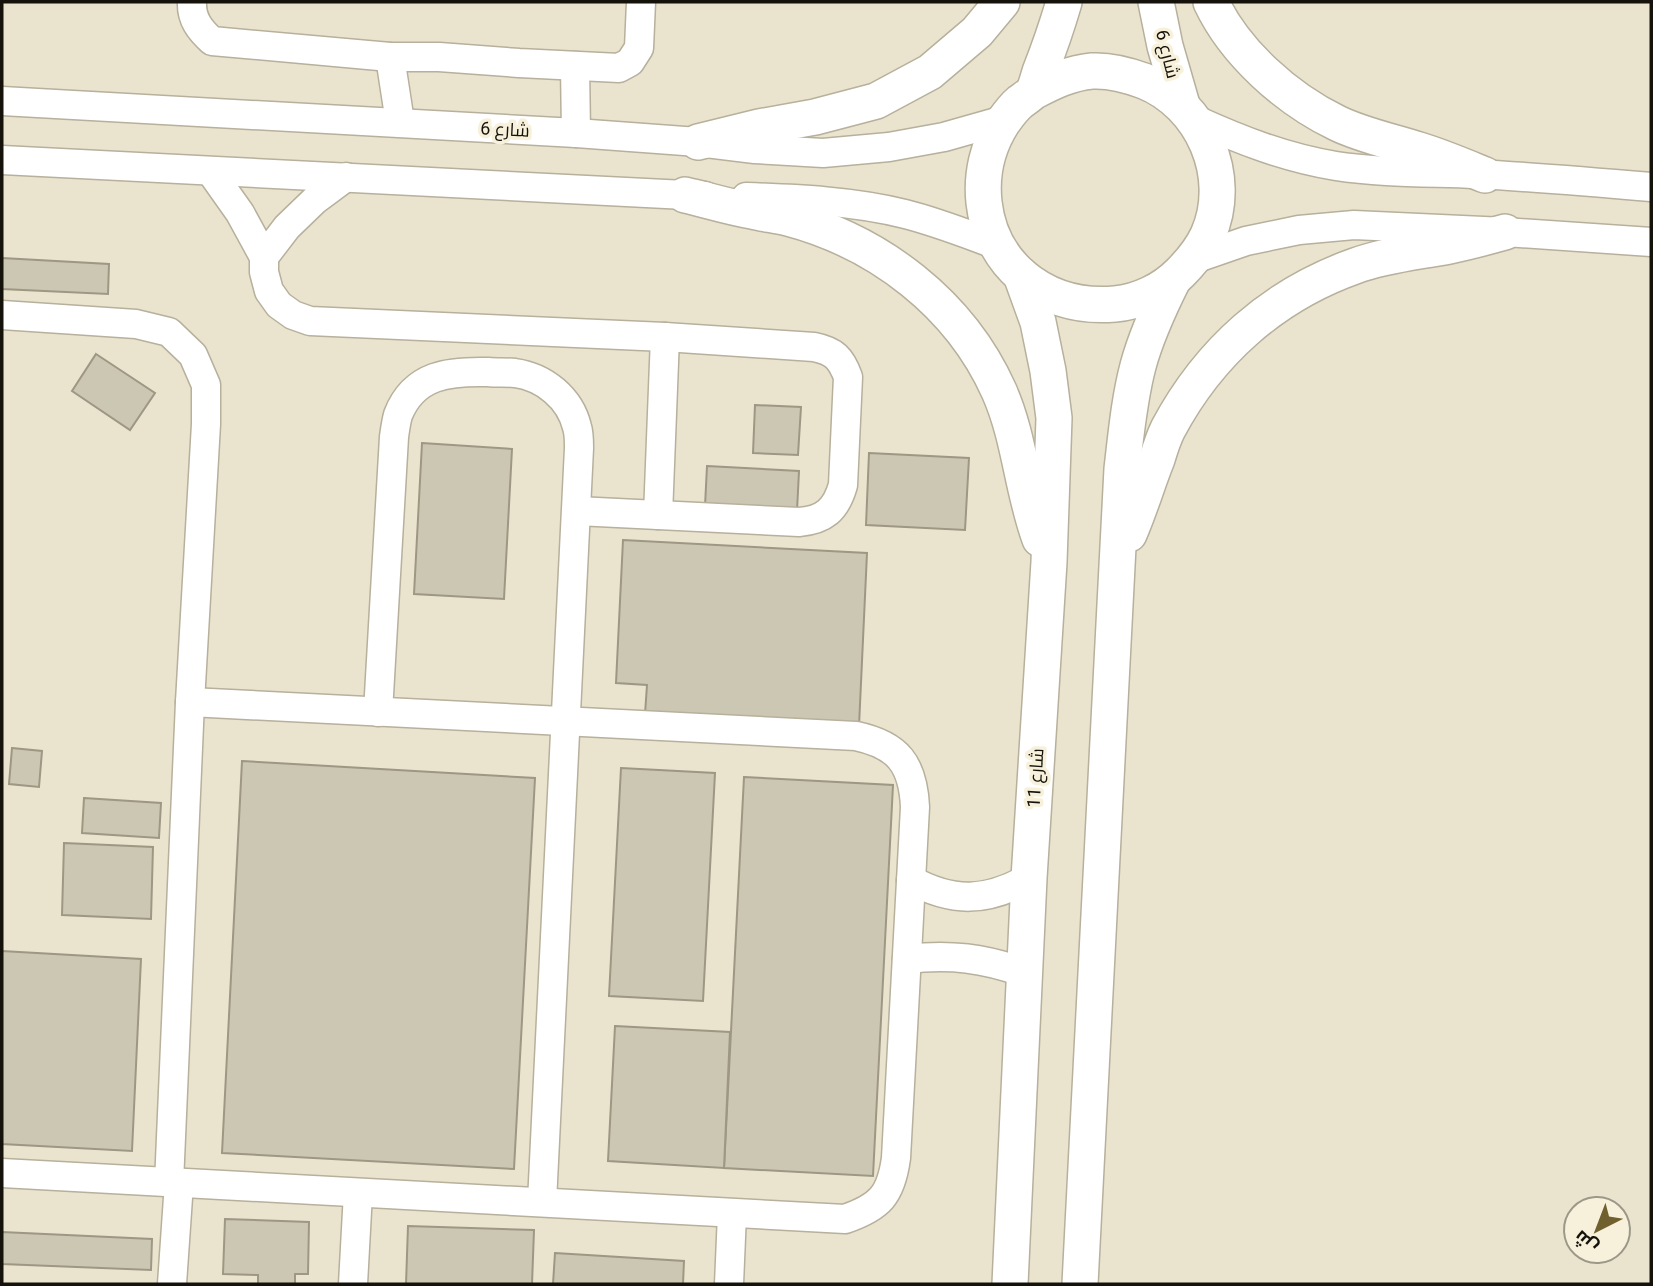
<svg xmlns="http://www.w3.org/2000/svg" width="1653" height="1286" viewBox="0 0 1653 1286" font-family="Roboto,Cairo,sans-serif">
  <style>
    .building { fill: #ccc7b3; stroke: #9d9784; stroke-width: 2 }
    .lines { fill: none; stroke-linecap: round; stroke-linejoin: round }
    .minor-casing { stroke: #b6b09c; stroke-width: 31 }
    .major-casing { stroke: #b6b09c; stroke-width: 38 }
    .minor { stroke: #fff; stroke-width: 28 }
    .major { stroke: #fff; stroke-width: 35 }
    .labels { text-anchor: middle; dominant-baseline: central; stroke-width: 7; stroke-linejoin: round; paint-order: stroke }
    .street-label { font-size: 18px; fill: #14120b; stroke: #f7f1dc }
  </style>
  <rect width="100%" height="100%" fill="#eae4cf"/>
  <!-- building -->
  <g class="building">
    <path d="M2,258L109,264L108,294L2,289Z"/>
    <path d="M96,354L155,393L130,430L72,391Z"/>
    <path d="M755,405L801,407L798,455L753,453Z"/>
    <path d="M422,443L512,449L504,599L414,594Z"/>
    <path d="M869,453L969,458L965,530L866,525Z"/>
    <path d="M707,466L799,471L797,511L705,506Z"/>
    <path d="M623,540L867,553L859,726L645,714L647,685L616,683Z"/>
    <path d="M12,748L42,751L39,787L9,784Z"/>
    <path d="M242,761L535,778L514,1169L222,1153Z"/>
    <path d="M621,768L715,773L703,1001L609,996Z"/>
    <path d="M744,777L893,785L873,1176L724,1168Z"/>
    <path d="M84,798L161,803L159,838L82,833Z"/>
    <path d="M64,843L153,847L151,919L62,915Z"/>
    <path d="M2,951L141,959L132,1151L2,1144Z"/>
    <path d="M615,1026L730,1032L724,1168L608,1161Z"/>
    <path d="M225,1219L309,1222L308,1274H295V1284H258V1275L223,1274Z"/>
    <path d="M408,1226L534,1230L532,1284H406Z"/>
    <path d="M2,1232L152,1239L151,1270L2,1264Z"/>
    <path d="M555,1253L684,1261L683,1284H553Z"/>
  </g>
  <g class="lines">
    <defs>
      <g id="minor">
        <path d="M192,2C191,19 200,30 212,41L390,57H439L519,63L619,68L630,62L639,48L641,2"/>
        <path d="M390,57L400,122"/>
        <path d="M575,66L576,133"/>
        <path d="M2,101L576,133L698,142L755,149L823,153L889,147L944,137L1004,120"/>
        <path d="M1194,119C1240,140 1286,158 1336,166C1382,173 1429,172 1475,174C1534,177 1593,182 1651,187"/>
        <path d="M2,160L705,196"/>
        <path d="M211,172L240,213L264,257V272L269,291L279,305L293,315L310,321L665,337L814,347C834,351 841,358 848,377L843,485C836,510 824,520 799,522L577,511"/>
        <path d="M746,197C799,199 853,201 905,214C937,222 967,234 997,245"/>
        <path d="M264,257L287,227L315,200L346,177"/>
        <path d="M1194,259L1246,241L1299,230L1354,225L1505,232L1651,242"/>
        <path d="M2,315L136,324L169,332L193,355L206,385V424L190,702L169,1183"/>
        <path d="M658,515L665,337"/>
        <path d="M378,712L394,437C395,430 396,422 398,415C414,374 450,371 488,372C497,373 506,372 515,373C544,377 570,398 577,427C579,433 579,441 579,448L542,1202"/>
        <path d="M911,880C953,903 987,902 1029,878"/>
        <path d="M907,959C950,954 984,958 1025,973"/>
        <path d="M2,1173L845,1219C880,1207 891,1195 896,1158L915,807C913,764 898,745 856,736L190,702"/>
        <path d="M172,1284L179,1183"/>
        <path d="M353,1284L358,1193"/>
        <path d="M729,1284L732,1214"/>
      </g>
      <g id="major">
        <path d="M1156,2L1165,46L1182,105"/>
        <path d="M1211,2C1235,53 1287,99 1337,123C1361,135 1394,142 1419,150C1442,157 1463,166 1485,175"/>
        <path d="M1033,92C1052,82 1070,73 1092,71C1110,70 1128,75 1144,81C1202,104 1234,176 1208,235C1201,250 1192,261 1180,273C1163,290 1139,302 1115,304C1080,307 1048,298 1022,276C977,237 972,170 1003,122C1008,115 1014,107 1020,102C1024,99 1030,95 1033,92C1036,87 1038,78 1040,72C1049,49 1057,26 1064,2"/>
        <path d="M698,142L759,127L815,117L876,101L930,72L977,32L1002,2"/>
        <path d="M685,195C707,200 729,207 752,211C764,214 776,215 788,218C879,242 960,304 999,391C1020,438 1022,491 1040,539"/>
        <path d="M1129,534C1140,509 1147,484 1157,459C1160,449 1163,439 1168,429C1209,352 1273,295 1355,266C1385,255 1418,252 1449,246C1468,242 1487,237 1505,232"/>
        <path d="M1010,1284L1029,878L1049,562L1054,418L1048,371L1038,322L1021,275"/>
        <path d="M1080,1284L1122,469C1126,435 1129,400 1138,366C1146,336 1159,308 1173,280"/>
      </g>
    </defs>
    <!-- minor casing -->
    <use href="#minor" class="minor-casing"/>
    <!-- major casing -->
    <use href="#major" class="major-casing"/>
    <!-- minor -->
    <use href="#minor" class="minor"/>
    <!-- major -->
    <use href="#major" class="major"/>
  </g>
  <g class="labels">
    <!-- street labels -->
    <g class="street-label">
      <text transform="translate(1168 54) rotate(76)">شارع 6</text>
      <text transform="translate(505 129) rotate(3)">شارع 6</text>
      <text transform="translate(1035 778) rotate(-86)">شارع 11</text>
    </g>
  </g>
  <!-- border -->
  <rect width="1653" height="1286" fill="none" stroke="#14120b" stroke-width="7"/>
  <!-- north arrow -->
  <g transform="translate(1597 1230) rotate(222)"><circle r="33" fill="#f7f1dc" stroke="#9c9888" stroke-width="2"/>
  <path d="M0-5L12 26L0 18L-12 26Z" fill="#6f602e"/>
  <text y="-10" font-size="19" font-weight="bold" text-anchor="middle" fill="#14120b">ش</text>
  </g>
</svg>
